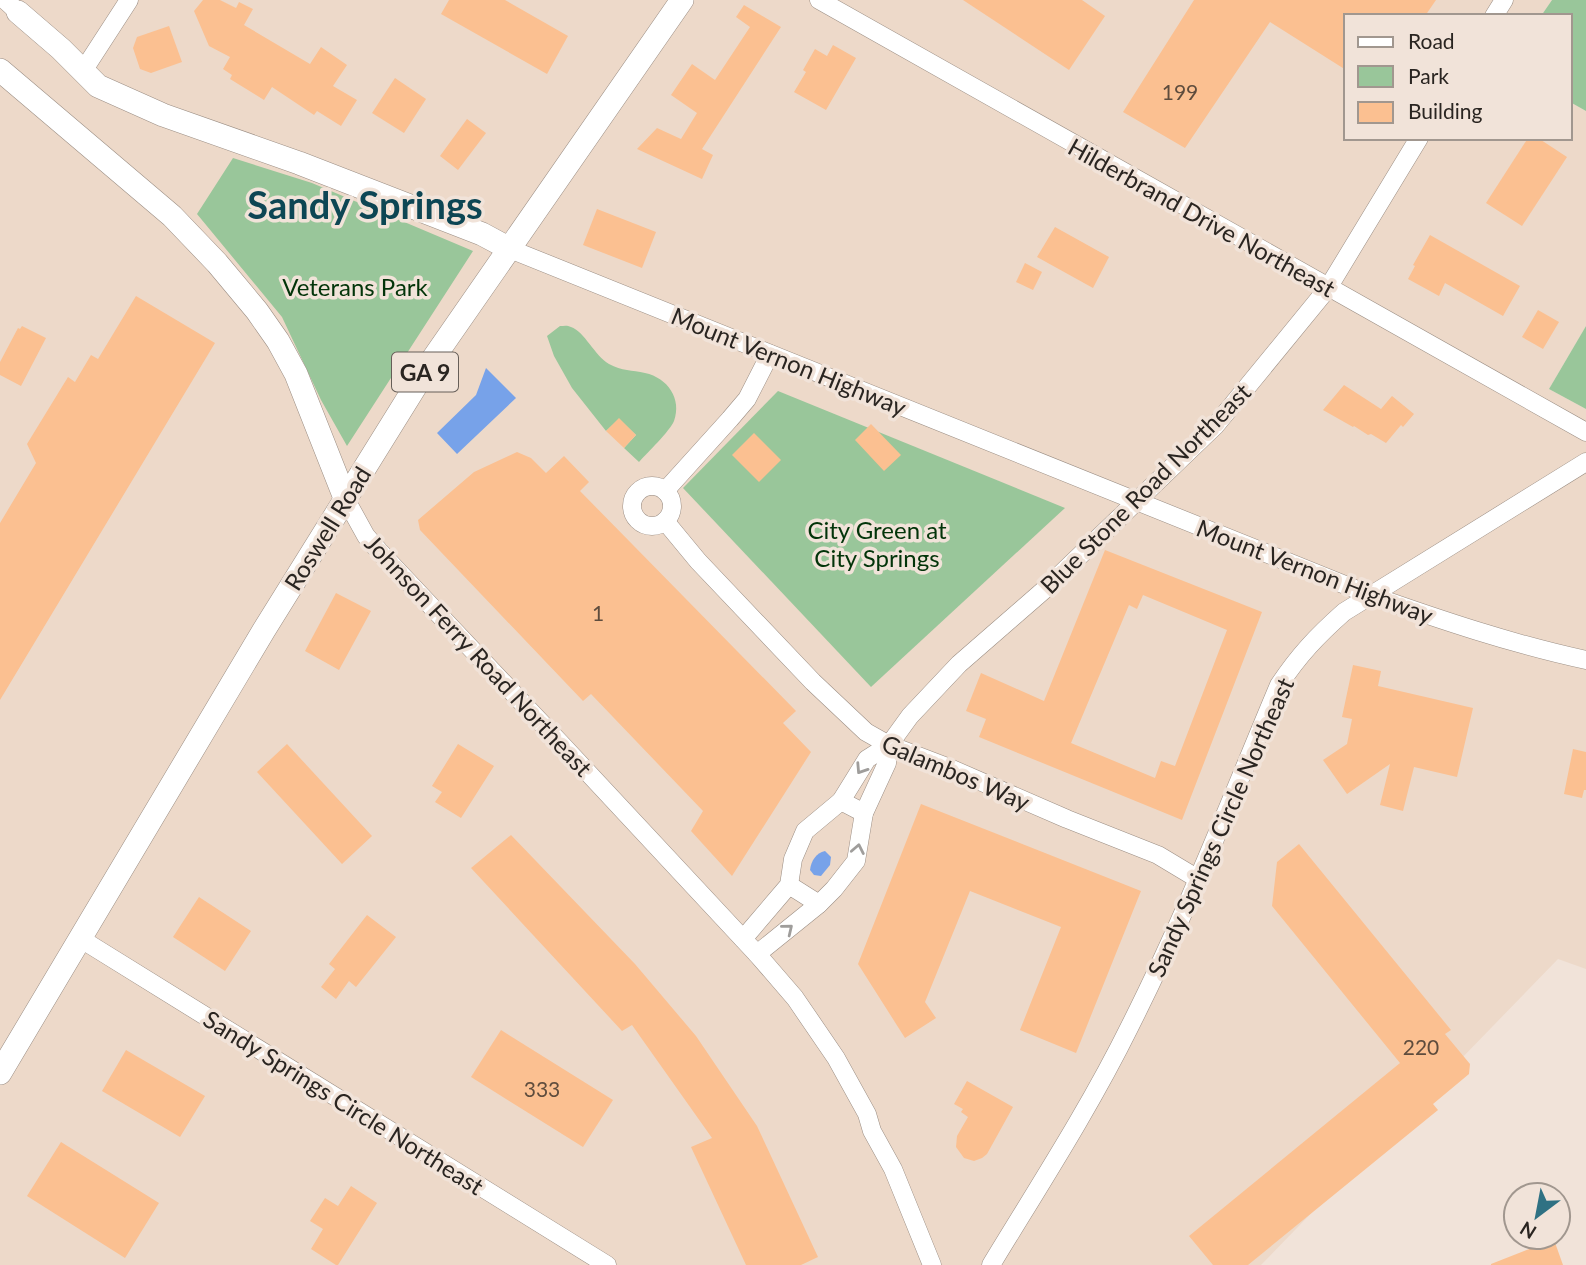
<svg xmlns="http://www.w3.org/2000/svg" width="1586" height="1265" viewBox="0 0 1586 1265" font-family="Lato,sans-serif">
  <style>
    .built { fill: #edd9c9 }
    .green { fill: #99c69a }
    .water { fill: #77a2e9 }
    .building { fill: #fbc091; fill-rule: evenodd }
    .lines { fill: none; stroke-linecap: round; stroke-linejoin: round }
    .minor-casing { stroke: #9b8e84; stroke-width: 19 }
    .major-casing { stroke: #9b8e84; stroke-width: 24 }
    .minor { stroke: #fff; stroke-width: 18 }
    .major { stroke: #fff; stroke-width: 23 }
    .oneway { stroke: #9f9d9b }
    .labels { text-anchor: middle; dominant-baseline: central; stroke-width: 7; stroke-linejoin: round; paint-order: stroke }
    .number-label { font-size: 21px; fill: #5e4c3d }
    .shield { fill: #f1e3d9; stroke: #665e58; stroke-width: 2 }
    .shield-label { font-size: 23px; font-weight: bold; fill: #2a2521 }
    .street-label { font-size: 24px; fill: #2a2521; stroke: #f1e3d9 }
    .park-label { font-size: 24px; fill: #023409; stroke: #f1e3d9 }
    .town-label { font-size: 38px; font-weight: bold; fill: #0d4654; stroke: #f1e3d9 }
  </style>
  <rect width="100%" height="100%" fill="#f1e3d9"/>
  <!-- built -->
  <path class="built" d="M0,0H1552L1541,16H1346V138H1570V102L1586,111V326L1549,389L1586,409V969L1558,959L1261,1265H0Z"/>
  <!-- green -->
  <g class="green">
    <path d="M1552,0H1586V111L1570,102V16H1541Z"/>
    <path d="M233,158L312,183L473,251L347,446L321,400L282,317L197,214Z"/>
    <path d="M560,326C564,326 567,325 571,327C584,331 595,356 609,364C622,371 632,370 645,373C668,378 682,399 674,421C670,431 647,453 639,462L624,448L636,435L619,419L606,431L572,388L554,356L547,336Z"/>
    <path d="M1586,326V409L1549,389Z"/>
    <path d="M778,391L1065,508L871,687L683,488Z"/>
  </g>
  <!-- water -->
  <g class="water">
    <path d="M486,368L516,398L457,454L437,433L476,395Z"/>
    <path d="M825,851L831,857L830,865L821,876L814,875L810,870C811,861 816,853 825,851Z"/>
  </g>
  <!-- building -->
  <g class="building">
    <path d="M203,0H220L236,8L239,2L253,9L244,25L310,64L321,47L347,65L333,86L357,100L341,126L317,111L314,115L272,87L264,100L230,79L232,75L223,69L230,57L209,46L194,11Z"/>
    <path d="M449,0H505L568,36L547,74L441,14Z"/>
    <path d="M963,0H1082L1105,16L1069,70Z"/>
    <path d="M1194,0H1436L1425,16H1346V70L1270,22L1185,148L1123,112Z"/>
    <path d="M744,5L781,27L702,149L713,155L702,179L637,149L657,128L681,139L697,113L671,95L692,64L715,80L750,27L736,17Z"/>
    <path d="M169,26L182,62L151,73L140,69L133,48L137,37Z"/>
    <path d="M833,45L856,58L826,110L794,92L806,72L803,70L815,49L827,56Z"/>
    <path d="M395,78L426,99L404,133L372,113Z"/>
    <path d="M467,119L486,133L458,170L440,156Z"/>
    <path d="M1528,138H1538L1567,157L1522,226L1486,203Z"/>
    <path d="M597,209L656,232L642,268L583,245Z"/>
    <path d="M1055,227L1109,257L1093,288L1037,257Z"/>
    <path d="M1430,235L1520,286L1503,316L1445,283L1439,296L1408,279L1415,266L1413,265Z"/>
    <path d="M1025,263L1042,272L1033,290L1016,282Z"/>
    <path d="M136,296L215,343L0,700V523L36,463L27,444L68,377L75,382L91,355L98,359Z"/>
    <path d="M1538,310L1559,322L1543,349L1522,337Z"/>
    <path d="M22,326L46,338L21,386L0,375V362L18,328L20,329Z"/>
    <path d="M1344,385L1381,409L1392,396L1414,414L1403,427L1401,425L1386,443L1371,434L1368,435L1354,426L1353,427L1323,410Z"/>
    <path d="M619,418L636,435L624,448L606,431Z"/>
    <path d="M871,424L901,455L884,471L855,440Z"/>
    <path d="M754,433L781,460L759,482L732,455Z"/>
    <path d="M517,452L531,458L546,473L564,456L589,482L580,491L796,711L783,723L811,752L732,876L691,831L703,811L591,694L583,701L420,530L418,520L474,472Z"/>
    <path d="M1105,550L1262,612L1182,820L979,737L986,719L966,711L981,673L1044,701ZM1143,595L1227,630L1175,766L1161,761L1155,778L1071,743L1129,605L1137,609Z"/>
    <path d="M336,593L371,611L339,670L305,651Z"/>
    <path d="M1353,665L1381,671L1378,686L1473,708L1457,777L1414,767L1403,811L1380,805L1390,764L1347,794L1323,760L1347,744L1352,719L1342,717Z"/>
    <path d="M287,744L372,836L342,864L257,772Z"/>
    <path d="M458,744L494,766L461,818L435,802L442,792L432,786Z"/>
    <path d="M1573,749L1586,752V790H1584L1582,798L1564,794Z"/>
    <path d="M921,804L1141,891L1076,1053L1020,1030L1061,927L970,891L925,1002L936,1018L905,1038L858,964Z"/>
    <path d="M511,835L635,964L696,1036L757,1126L818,1257L801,1265H746L691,1147L712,1138L632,1025L622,1031L471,868Z"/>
    <path d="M1299,844L1451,1030L1445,1034L1470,1064L1469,1074L1433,1104L1438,1110L1248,1265H1213L1189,1236L1400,1063L1272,906L1277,862Z"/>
    <path d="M199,897L251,931L225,971L173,937Z"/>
    <path d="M367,915L396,937L356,987L349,981L336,999L321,987L335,969L329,964Z"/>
    <path d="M501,1030L613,1100L583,1147L471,1077Z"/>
    <path d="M126,1050L205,1096L180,1137L102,1091Z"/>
    <path d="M967,1081L1013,1107L987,1154L982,1158L974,1161L964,1158L956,1147L957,1136L968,1117L961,1112L963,1109L954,1104Z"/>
    <path d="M61,1142L159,1203L125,1258L27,1196Z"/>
    <path d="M351,1186L377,1203L338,1265H336L311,1249L323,1229L310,1221L325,1198L338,1206Z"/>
    <path d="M1534,1237H1553L1563,1265H1491V1264L1537,1246Z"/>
  </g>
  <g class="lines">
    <defs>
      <g id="minor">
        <path d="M5,0L18,12"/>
        <path d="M819,0L1586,432"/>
        <path d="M1494,16L1504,0"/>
        <path d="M83,71L129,0"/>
        <path d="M510,249L1370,595C1441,620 1512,644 1586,660"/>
        <circle cx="652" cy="506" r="20"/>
        <path d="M665,491L730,419L747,399L770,354"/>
        <path d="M345,498L366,536L379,551L565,748L757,954L795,998L836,1058L867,1114L872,1131L893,1169L932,1265"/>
        <path d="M665,521L698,561L813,682L866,732L889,745L952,769L1067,819L1158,855L1198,879"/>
        <path d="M841,801L867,759L889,745L910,716L959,664L1044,590L1215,426L1238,398L1328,288L1419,138"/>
        <path d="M789,885L819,904"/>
        <path d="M81,939L607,1265"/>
        <path d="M743,939L789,885L793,859L805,831L841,801L864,813"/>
        <path d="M757,954L819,904L834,889L856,861L864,813L887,763L889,745"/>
        <path d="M991,1265C1039,1186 1089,1109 1130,1026C1186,915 1231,799 1279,685C1299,655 1317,636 1344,612L1586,462"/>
      </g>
      <g id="major">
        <path d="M18,12L61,49L98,86L163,115L299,163L482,234L510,249"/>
        <path d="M0,70L172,216L217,263L257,311L278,341L296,374L345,498"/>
        <path d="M0,1073L264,630L430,363L682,0"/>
      </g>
    </defs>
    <!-- minor casing -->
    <use href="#minor" class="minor-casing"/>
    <!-- major casing -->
    <use href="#major" class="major-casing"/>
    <!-- minor -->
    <use href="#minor" class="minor"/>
    <!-- major -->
    <use href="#major" class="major"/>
  </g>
  <!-- one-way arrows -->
  <defs><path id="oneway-chevron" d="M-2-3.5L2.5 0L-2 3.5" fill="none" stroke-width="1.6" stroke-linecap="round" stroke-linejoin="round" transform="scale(1.75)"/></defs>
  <g class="oneway">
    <use href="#oneway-chevron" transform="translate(861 769) rotate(123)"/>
    <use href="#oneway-chevron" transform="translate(858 849) rotate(-79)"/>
    <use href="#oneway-chevron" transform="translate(788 929) rotate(-39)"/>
  </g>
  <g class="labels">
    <!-- number labels -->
    <g class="number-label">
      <text x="1180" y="91">199</text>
      <text x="598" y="612">1</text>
      <text x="1421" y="1046">220</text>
      <text x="542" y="1088">333</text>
    </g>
    <!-- shield labels -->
    <rect class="shield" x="392" y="352.5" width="66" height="39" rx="5"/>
    <g class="shield-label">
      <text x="425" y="372">GA 9</text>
    </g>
    <!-- street labels -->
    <g class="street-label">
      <text transform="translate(1202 217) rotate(29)">Hilderbrand Drive Northeast</text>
      <text transform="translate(789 361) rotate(22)">Mount Vernon Highway</text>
      <text transform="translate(1145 488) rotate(-45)">Blue Stone Road Northeast</text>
      <text transform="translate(327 528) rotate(-58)">Roswell Road</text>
      <text transform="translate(1315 571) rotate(21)">Mount Vernon Highway</text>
      <text transform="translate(479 655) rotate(47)">Johnson Ferry Road Northeast</text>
      <text transform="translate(956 772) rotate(23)">Galambos Way</text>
      <text transform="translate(1220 827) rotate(-66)">Sandy Springs Circle Northeast</text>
      <text transform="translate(344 1102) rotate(32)">Sandy Springs Circle Northeast</text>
    </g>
    <!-- park labels -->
    <g class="park-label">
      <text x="355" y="286">Veterans Park</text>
      <text x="877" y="529">City Green at<tspan x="877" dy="28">City Springs</tspan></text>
    </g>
    <!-- town labels -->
    <g class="town-label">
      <text x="365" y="204">Sandy Springs</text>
    </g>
  </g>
  <!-- legend -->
  <rect x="1344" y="14" width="228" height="126" fill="#f1e3d9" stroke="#a1978f" stroke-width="2"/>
  <rect x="1358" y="37" width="35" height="10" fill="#ffffff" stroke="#a1978f" stroke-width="2"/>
  <text x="1408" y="49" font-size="21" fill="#2a2521">Road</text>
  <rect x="1358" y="66" width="35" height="21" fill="#99c69a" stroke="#a1978f" stroke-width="2"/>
  <text x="1408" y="84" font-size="21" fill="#2a2521">Park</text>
  <rect x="1358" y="102" width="35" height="21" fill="#fbc091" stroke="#a1978f" stroke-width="2"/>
  <text x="1408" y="119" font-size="21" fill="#2a2521">Building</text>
  <!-- north arrow -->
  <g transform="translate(1537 1216) rotate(212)"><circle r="33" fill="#f1e3d9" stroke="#a1978f" stroke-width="2"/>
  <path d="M0-5L12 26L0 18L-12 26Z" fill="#2f7183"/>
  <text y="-10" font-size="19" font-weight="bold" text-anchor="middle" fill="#2a2521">N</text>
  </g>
</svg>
